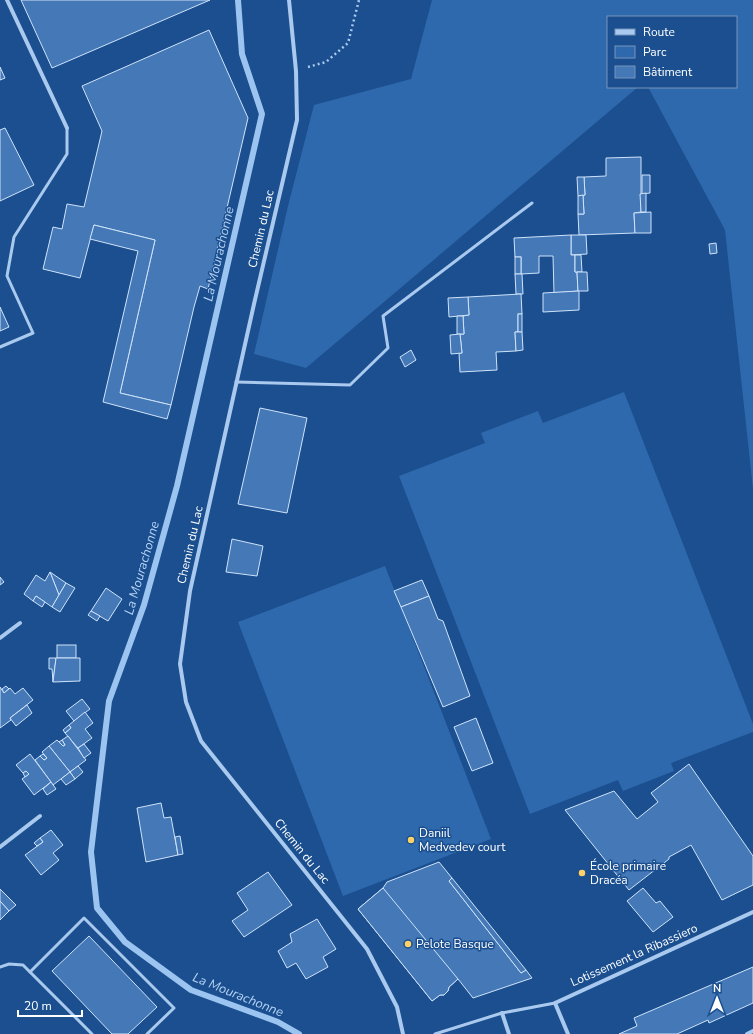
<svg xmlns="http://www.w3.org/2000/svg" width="753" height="1034" viewBox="0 0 753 1034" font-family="'Nunito Sans',sans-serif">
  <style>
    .green { fill: #2e69ad }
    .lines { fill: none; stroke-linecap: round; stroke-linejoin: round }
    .stream { stroke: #9cc4f0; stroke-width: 6 }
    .building { fill: #4478b7; stroke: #cfe3fa }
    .path { stroke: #a9c9ee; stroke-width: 2.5; stroke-dasharray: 2 3; stroke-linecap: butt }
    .lane { stroke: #a9c9ee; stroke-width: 3 }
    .street { stroke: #a9c9ee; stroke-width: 4 }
    .poi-dot { fill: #ffd166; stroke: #1b4f8f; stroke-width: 1.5 }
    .labels { text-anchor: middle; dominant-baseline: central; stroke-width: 3; stroke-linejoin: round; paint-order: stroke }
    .street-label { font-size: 12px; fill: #fff; stroke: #1b4f8f }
    .poi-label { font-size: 12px; fill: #fff; stroke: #1b4f8f; text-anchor: start }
    .water-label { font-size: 13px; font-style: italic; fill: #b5d3f5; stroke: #1b4f8f }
  </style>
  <rect width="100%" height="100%" fill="#1b4f8f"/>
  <!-- green -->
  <g class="green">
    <path d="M432,0H753V489L725,230L648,87H736V17H608V87H638L306,368L254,354L288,206L314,105L411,79Z"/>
    <path d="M624,392L753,724V732L671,763L674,771L623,791L618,780L530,814L399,476L485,443L481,433L538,411L543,423Z"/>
    <path d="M385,566L491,839L343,896L238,622Z"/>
  </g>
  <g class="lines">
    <!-- stream -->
    <path class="stream" d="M238,0L242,54L262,114L177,486L144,605L109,701L91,852L97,908L125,942L191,990L278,1022L299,1034"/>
  </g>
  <!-- building -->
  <g class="building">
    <path d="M21,0H210L52,68Z"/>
    <path d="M209,30L248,118L208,289L200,286L194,307L171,405L120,393L155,240L94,225L80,278L43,269L53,227L62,229L67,204L84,207L102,131L82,86Z"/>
    <path d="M0,67L5,78L0,80Z"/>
    <path d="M5,128L34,185L0,201V130Z"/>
    <path d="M641,157V212L634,213L635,233L579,235L578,214H584L583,195H585L584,177L606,176V158Z"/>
    <path d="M642,175H650V193L642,194Z"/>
    <path d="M577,177H584L585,195L578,196Z"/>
    <path d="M646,193V212H641L640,194Z"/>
    <path d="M583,195L584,214H578V196Z"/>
    <path d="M651,212V233H635L634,213Z"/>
    <path d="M94,225L155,240L120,393L171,405L167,419L103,402L138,251L90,239Z"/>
    <path d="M571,235H586L587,254L571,255Z"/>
    <path d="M571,235V255H575V272H577L578,291L554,293L553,256H539V273L521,274V257H515L514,238Z"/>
    <path d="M716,243L717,253L710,254L709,244Z"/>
    <path d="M575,255H581L582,272H575Z"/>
    <rect x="515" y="257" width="6" height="17"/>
    <path d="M577,272H587L588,291H578Z"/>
    <path d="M515,274H522L523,294H516Z"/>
    <path d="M579,291V310L543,312V293Z"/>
    <path d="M521,294L522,314H518V332H515L516,351L496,352L497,370L460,372L459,353H462L460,334H464L463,316L469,315L468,297Z"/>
    <path d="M468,297L469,315L449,317L448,298Z"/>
    <path d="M0,307L9,327L0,331Z"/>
    <rect x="518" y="314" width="4" height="18"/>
    <path d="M457,316H463L464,334H457Z"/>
    <path d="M515,332H522L523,350L516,351Z"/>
    <path d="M460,334L462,353L451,354L450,335Z"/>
    <path d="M411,350L416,360L405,367L400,357Z"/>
    <path d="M260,408L307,418L287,513L238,504Z"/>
    <path d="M232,539L263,546L257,576L226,572Z"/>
    <path d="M50,572L66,583L59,595Z"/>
    <path d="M50,572L59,595L52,607L36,596L33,601L24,594L36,575L45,581Z"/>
    <path d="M0,577L4,582L0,585Z"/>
    <path d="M422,580L429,596L401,607L394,591Z"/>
    <path d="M66,583L75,588L60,612L52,607Z"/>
    <path d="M106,588L122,599L108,621L91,611Z"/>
    <path d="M36,596L45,602L42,607L33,601Z"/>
    <path d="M429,596L438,619L443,621L470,696L443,707L401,607Z"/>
    <path d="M91,611L100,616L97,621L88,615Z"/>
    <rect x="57" y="645" width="19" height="13"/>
    <path d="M49,658H56L53,682L52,669H49Z"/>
    <path d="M56,658H80V681L53,682Z"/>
    <path d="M6,686L9,689L4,693L2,689Z"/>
    <path d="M0,687L4,693L10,688L15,694L23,688L33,700L10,718L11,720L0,728Z"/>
    <path d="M82,699L90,709L74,721L66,711Z"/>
    <path d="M27,705L32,713L16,726L10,718Z"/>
    <path d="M85,712L93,723L85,729L92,738L78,748L65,733L71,728L69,725Z"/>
    <path d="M476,718L493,763L472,771L454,727Z"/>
    <path d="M69,725L71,728L65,733L63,730Z"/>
    <path d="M68,736L86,760L70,772L49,746L57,740L63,746L65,745L62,740Z"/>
    <path d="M62,740L65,745L63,746L59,742Z"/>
    <path d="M84,744L91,753L84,758L78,748Z"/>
    <path d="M49,746L70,772L53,785L35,760L40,756L44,760L47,758L42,752Z"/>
    <path d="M30,754L51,782L34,795L22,779L29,774L26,771L23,773L16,765Z"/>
    <path d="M43,754L47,758L44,760L40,756Z"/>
    <path d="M689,764L753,856V885L722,900L691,845L669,857V859L629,890L565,810L614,791L637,819L658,802L651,793Z"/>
    <path d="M78,766L83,772L75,779L70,772Z"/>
    <path d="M26,771L29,774L25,777L23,773Z"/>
    <path d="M70,772L75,779L66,785L61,779Z"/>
    <path d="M51,782L56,789L47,795L43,789Z"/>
    <path d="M161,803L164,818L171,817L178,855L146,862L137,808Z"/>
    <path d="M51,830L63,845L53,853L59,860L41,875L25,855L43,842L40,838Z"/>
    <path d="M180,836L183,854L178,855L175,837Z"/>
    <path d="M40,838L43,842L37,846L34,843Z"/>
    <path d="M439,862L452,878L449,881L521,973L526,970L532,978L473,998L458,979L449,987L448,991L444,995H440L432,1001L358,909L383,888L387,882Z"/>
    <path d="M268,872L292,905L244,937L232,921L248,910L237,893Z"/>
    <path d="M452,878L526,970L521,973L449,881Z"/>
    <path d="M383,888L458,979L449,987L448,991L444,995H440L432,1001L358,909Z"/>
    <path d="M643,888L656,903L660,901L673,917L653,932L627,901Z"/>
    <path d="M0,889L16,905L9,911L0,901Z"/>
    <path d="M0,901L9,911L0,920Z"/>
    <path d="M317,919L336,949L323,957L328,967L306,979L296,963L287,968L278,951L292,942L290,934Z"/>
    <path d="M89,936L157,1007L128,1034H112L52,971Z"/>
    <path d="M753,967V1003L709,1023L708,1020L677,1034H619L637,1026L634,1018Z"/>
  </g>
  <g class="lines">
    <!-- path -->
    <path class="path" d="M308,67L326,62L348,43L359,0"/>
    <!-- lane -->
    <g class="lane">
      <path d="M0,347L33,333L7,276L14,237L67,154V128"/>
      <path d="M236,382L350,385L388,348L383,316L532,203"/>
      <path d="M0,967L9,964L23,965L92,1034"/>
      <path d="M30,972L84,918L174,1008L147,1034"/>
      <path d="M435,1034L502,1013L555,1003"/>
    </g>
    <!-- street -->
    <g class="street">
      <path d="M7,0L67,128"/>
      <path d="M289,0L296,71L297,120L254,304L190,591L180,664L186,702L201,741L367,949L397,1007L403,1034"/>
      <path d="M0,638L20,623"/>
      <path d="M0,847L40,816"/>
      <path d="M502,1013L509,1034"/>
      <path d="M568,1034L555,1003L753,912"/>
      <path d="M747,1034L753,1031"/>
    </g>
  </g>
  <!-- markers -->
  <g class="poi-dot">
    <circle cx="411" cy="840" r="4"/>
    <circle cx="582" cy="873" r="4"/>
    <circle cx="408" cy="944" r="4"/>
  </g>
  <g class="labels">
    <!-- street labels -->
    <g class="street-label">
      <text transform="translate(261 229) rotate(-77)">Chemin du Lac</text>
      <text transform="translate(190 545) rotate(-77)">Chemin du Lac</text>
      <text transform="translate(302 851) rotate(51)">Chemin du Lac</text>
      <text transform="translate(634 955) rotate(-24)">Lotissement la Ribassiero</text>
    </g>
    <!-- poi labels -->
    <g class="poi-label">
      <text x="419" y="833">Daniil<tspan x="419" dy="14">Medvedev court</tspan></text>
      <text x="590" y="866">École primaire<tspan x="590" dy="14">Dracéa</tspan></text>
      <text x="416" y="944">Pelote Basque</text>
    </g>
    <!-- water labels -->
    <g class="water-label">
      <text transform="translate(219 254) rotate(-77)">La Mourachonne</text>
      <text transform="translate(142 568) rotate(-74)">La Mourachonne</text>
      <text transform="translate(238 995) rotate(22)">La Mourachonne</text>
    </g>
  </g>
  <!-- legend -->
  <rect x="607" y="16" width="130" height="72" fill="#1b4f8f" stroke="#7695bc"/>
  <rect x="615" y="29" width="20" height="6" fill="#a9c9ee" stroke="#7695bc"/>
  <text x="643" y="36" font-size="12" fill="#ffffff">Route</text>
  <rect x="615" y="46" width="20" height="12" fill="#2e69ad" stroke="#7695bc"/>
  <text x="643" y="56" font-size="12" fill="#ffffff">Parc</text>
  <rect x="615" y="66" width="20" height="12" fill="#4478b7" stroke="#7695bc"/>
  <text x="643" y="76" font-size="12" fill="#ffffff">Bâtiment</text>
  <!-- north arrow -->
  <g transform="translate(717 998)" stroke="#1b4f8f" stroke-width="3" paint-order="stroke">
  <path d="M0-3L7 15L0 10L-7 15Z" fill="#ffffff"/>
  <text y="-6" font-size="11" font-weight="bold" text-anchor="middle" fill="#ffffff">N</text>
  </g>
  <!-- scale -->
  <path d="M18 1010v6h64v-6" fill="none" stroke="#ffffff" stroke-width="2"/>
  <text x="24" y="1010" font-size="12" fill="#ffffff" stroke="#1b4f8f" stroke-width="3" paint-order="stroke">20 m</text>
</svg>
